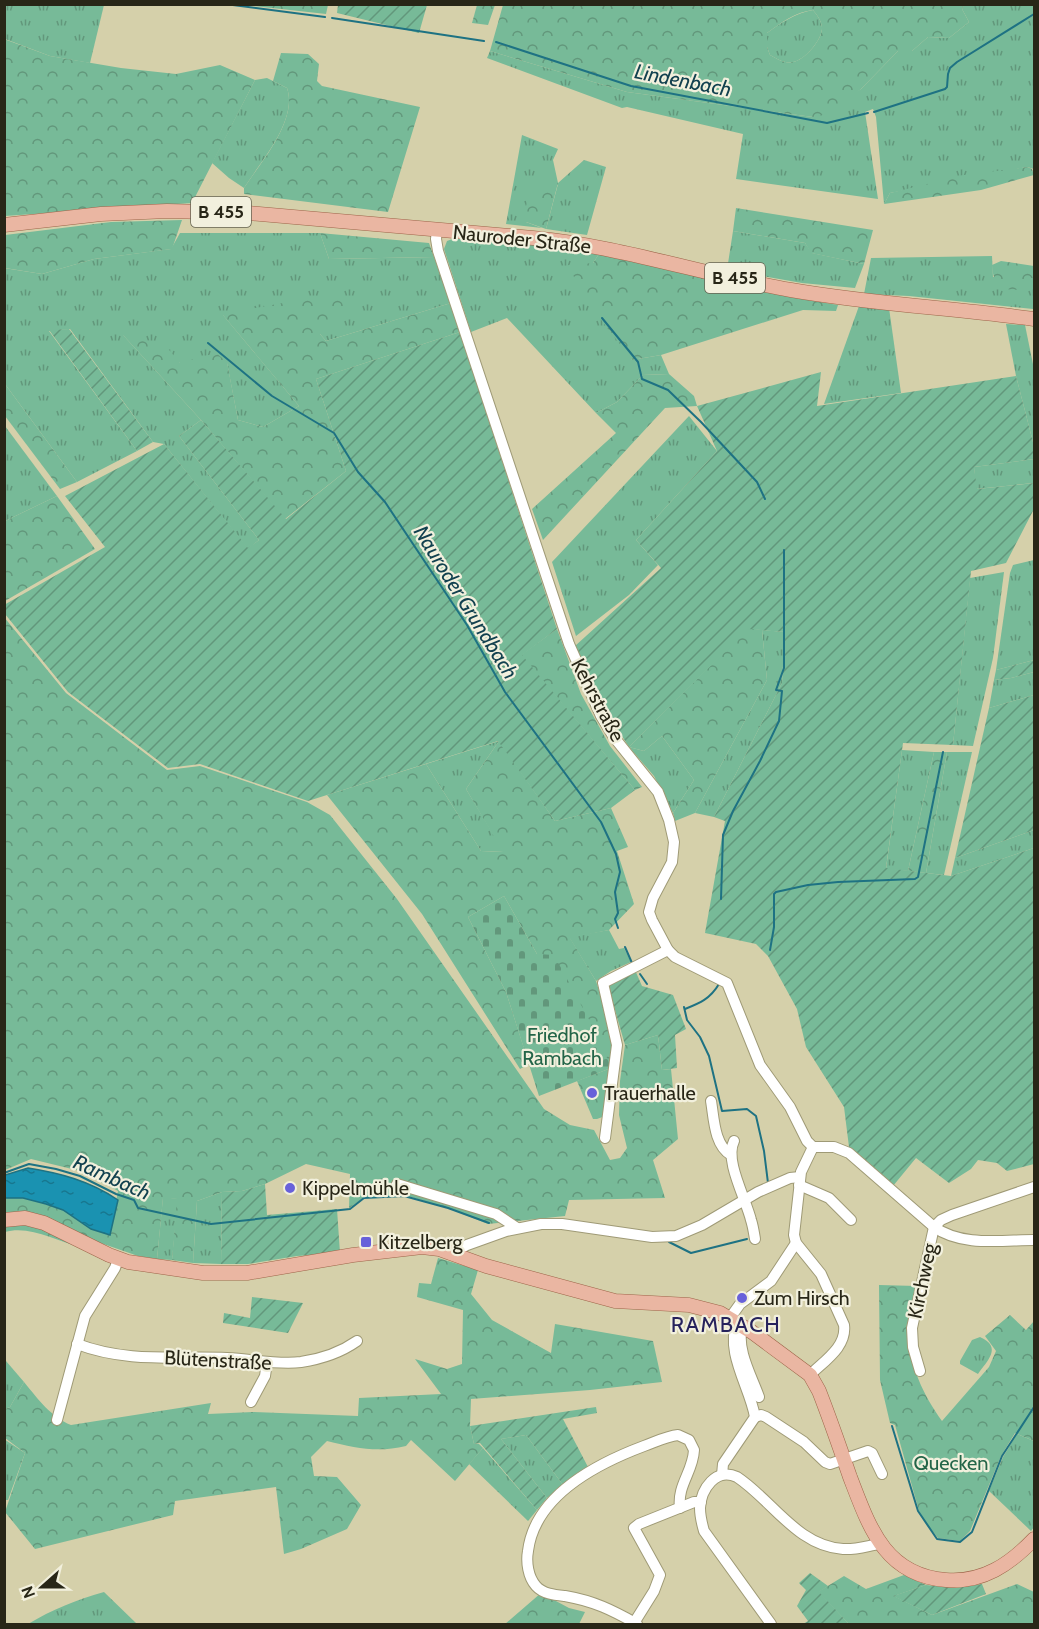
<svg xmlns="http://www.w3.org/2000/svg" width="1039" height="1629" viewBox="0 0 1039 1629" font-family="Cabin,sans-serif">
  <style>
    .grass { fill: url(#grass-tufts) }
    .forest { fill: url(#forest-crowns); fill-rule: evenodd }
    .cemetery { fill: url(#cemetery-stones) }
    .garden { fill: url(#garden-furrows) }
    .water { fill: url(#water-ripples); stroke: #1e7283; stroke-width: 1.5 }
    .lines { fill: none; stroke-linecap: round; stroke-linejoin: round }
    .stream { stroke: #1e7283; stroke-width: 2 }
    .minor-casing { stroke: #9f9a76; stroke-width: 12 }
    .major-casing { stroke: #9d6449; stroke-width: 15 }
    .minor { stroke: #fff; stroke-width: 10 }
    .major { stroke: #eab6a2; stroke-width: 14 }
    .poi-dot { fill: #6861da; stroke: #f2f0dd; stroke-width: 2 }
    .labels { text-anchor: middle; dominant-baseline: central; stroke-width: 4.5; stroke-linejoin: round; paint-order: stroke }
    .shield { fill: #f2f0dd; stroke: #656352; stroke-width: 1.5 }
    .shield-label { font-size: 18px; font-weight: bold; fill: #282617 }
    .street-label { font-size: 20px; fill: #282617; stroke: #f2f0dd }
    .park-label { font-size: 20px; fill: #236548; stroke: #f2f0dd }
    .poi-label { font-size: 20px; fill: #282617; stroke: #f2f0dd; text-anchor: start }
    .water-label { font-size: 21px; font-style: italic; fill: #12414f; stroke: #f2f0dd }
    .quarter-label { font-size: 22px; letter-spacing: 1.5px; fill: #26225c; stroke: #f2f0dd }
  </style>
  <defs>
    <pattern id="grass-tufts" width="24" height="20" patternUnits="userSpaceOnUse" patternTransform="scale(1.5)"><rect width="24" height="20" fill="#77ba98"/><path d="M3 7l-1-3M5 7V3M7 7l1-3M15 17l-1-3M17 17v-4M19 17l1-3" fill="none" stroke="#62977b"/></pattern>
    <pattern id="forest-crowns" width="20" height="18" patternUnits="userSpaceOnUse" patternTransform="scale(1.5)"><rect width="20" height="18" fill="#77ba98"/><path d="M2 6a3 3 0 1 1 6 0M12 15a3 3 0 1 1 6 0" fill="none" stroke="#62977b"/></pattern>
    <pattern id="cemetery-stones" width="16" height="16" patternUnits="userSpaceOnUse" patternTransform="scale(1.5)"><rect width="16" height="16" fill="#77ba98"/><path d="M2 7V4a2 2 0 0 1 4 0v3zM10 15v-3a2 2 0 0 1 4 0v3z" fill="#62977b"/></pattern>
    <pattern id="garden-furrows" width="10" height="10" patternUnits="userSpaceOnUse" patternTransform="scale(1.5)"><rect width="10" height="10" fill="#77ba98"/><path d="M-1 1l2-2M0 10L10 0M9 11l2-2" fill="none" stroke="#62977b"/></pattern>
    <pattern id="water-ripples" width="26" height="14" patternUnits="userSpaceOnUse" patternTransform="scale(1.5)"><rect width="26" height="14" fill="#1a92b1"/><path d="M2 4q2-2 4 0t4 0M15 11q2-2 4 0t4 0" fill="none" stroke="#17778f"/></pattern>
  </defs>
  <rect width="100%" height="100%" fill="#d5d0aa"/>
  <!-- grass -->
  <g class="grass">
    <path d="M4,5H104L90,63L50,56L5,39Z"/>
    <path d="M964,5H1034V169L1027,167L890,193L884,204L876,117L873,109L865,112L878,199L736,179L743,134L627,107L622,108L487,58L490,51L627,92L813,117L861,89L898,51H912L928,37L949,38L969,22L962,9Z"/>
    <path d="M813,10C817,15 821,20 822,27C823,39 805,60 793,62C785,64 777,59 770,55L767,47V33C781,23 795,13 813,10Z"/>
    <path d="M267,78L287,88C298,120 261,161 244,188L229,178L212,163L255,80Z"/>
    <path d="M522,135L558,149L553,160L558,183L584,160L606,167L587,235L546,229L558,184L526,222L542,228L506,224Z"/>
    <path d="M733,231L805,243L812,253L864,264L855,288L802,283L727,270Z"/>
    <path d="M180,233H320L329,259L434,257L451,303L326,341L320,334L223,315L299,406L263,427L238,420L227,363H180L123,335L201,420L179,436L259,540L248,549L164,444L153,442L70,329L49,331L137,451L77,482L5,384L4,268L42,274L94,259L171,249Z"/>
    <path d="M455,238L564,247L599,254L593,263L632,360L661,355L669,374L643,375L617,402L596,413L507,318L471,332L444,249L447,241Z"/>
    <path d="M992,256L993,277L1034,278V304L1033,305V309L909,296L864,294L871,258Z"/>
    <path d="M859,306L889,308L901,393L824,404Z"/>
    <path d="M1006,324L1025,325L1034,369V446L1016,376Z"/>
    <path d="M689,416L717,451L636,540L658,565L629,595L576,636L552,562Z"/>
    <path d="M5,426L57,496L5,521Z"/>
    <path d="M1034,459V483L976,489L974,467Z"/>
    <path d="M1034,560V660L996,670L1010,573L1013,565Z"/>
    <path d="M1004,572L993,658L973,746L953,745L970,578Z"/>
    <path d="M762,630L785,632L782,683L714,817L695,813L767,680Z"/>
    <path d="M1034,672V695L989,708L994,680L1011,678Z"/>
    <path d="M662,736L694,780L673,813L654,776L629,747L644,751Z"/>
    <path d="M499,741L466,789L504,852L481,851L426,764Z"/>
    <path d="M902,750L934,752L908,871L886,869Z"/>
    <path d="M947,752H972L944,875L926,873Z"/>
    <path d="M1034,830V848L951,876L955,858Z"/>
    <path d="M609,930L619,949L624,948L631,962L611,971L596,981L569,937Z"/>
    <path d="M222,1192L221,1264L193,1263L197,1201Z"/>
    <path d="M163,1197L178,1199L172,1260L157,1259Z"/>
    <path d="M980,1337C1003,1347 987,1361 978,1374L960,1364V1361L972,1340Z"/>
    <path d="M6,1361L24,1382L10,1407L5,1409Z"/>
    <path d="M1017,1434L1034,1441V1527L1031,1531L989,1491L1003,1457Z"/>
    <path d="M526,1435L563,1485L547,1498L501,1439Z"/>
    <path d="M4,1439L25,1453L8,1500H5Z"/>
    <path d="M483,1448L537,1510L528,1521L469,1464Z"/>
    <path d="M104,1592L137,1624H28C53,1609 76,1600 104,1592Z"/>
  </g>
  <!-- forest -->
  <g class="forest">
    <path d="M245,5H328L326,14Z"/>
    <path d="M477,5H495L488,25L472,23Z"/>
    <path d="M964,5L962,9L969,22L949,38L928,37L912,51H898L861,89L832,113L813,117L627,92L490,51L503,5ZM813,10C817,15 821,20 822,27C823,39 805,60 793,62C785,64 777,59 770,55L767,47V33C781,23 795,12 813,10Z"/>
    <path d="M4,39L50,56L121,68L176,74L220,65L255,80L192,203L5,216Z"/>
    <path d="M281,53L308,54L319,64L317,81L322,86L420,107L388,212L244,194V188C261,162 298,120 287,88L273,81Z"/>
    <path d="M1027,167L1032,169L1034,175L981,190L884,204L890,193L964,175Z"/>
    <path d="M549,180L558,183L546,229L526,222C525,201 527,188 549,180Z"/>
    <path d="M736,208L873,230L864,264L811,253L805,243L733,231Z"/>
    <path d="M182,220L172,249L94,259L42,274L5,268V235L111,222Z"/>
    <path d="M320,233L429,243L434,257L329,259Z"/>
    <path d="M599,254L802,299L838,305L836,311L803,310L661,355L632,360L585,299L568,265L593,263Z"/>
    <path d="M1001,261L1034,266V278H1025L1021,289C1001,292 993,285 992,265Z"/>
    <path d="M343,292L351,312L320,334L326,341L451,303L460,332L316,379L346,471L285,519L201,420L122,334L165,345L180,363L216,353L227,362L238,420L263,427L299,406L222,314Z"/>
    <path d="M669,374L694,396L697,406L665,408L543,540L532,509L616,433L596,413L617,402L643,375Z"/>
    <path d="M4,384H5L77,482L60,489L5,416Z"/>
    <path d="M57,496L95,549L5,601V521Z"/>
    <path d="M4,617L66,693L167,770L200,766L307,802L330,815L397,899L544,1109L570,1125L594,1130L610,1160L620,1158L627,1148L619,1115L620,1081L625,1045L658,1035L662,1070L671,1069L678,1139L653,1160L665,1198L569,1200L565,1216L488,1224L448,1208L404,1195L364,1198L349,1208L350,1174L306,1164L265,1184L242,1191L222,1192L197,1201L193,1263L172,1260L177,1199L163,1198L157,1259L138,1256L89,1239L5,1216V1198H23L46,1204L63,1210L91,1229L110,1234L118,1191L80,1171L31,1159L5,1170Z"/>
    <path d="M748,628L762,630L767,680L695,813L675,821L673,813L694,780L662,736L644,751L629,747Z"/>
    <path d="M557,629L581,694L610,746L642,787L635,790L521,655Z"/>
    <path d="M499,741L555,821L611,808L628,847L617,851L634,904L609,930L570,938L596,981L616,1044L605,1116L597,1119H593L577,1081L611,1068L537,954L504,896L468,917L506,992L529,1064L520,1069L422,914L327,795L426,764L481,851L503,852L466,789Z"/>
    <path d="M934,752H947L926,873L908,871Z"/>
    <path d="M15,1224L34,1225L80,1247C56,1241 30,1225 5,1232L4,1225Z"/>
    <path d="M438,1258L478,1270L471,1294L492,1320L551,1353L555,1324L653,1341L662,1382L590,1390L471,1399L470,1426L474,1444H479L483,1448L455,1481L411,1440L406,1446C377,1453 356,1448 327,1441L311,1457L314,1476L337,1477L361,1505L347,1529L301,1549L284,1554L276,1487L175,1501L173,1515L35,1549L5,1512L25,1453L5,1438V1409L10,1407L24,1382C38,1399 51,1417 71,1425L211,1403L208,1414L253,1412L358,1416L359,1398L441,1394L415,1359L447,1369L462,1364L463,1310L417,1297L419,1283L431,1284Z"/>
    <path d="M879,1285L917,1286C914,1296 911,1307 910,1318C904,1355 921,1392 942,1421L989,1367L996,1351L985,1336L1010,1315L1026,1330L1034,1321V1441L1015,1433L1001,1456L970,1531L960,1541L938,1538L926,1523L919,1511L895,1425L890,1423L880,1380Z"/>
    <path d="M904,1575L926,1585L894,1596L932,1615L1017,1584L1034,1592V1624H849L818,1592L844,1576L866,1589Z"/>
    <path d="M541,1593L569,1608L585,1612L579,1624H505Z"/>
  </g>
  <!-- cemetery -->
  <path class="cemetery" d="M504,896L537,954L554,955L599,1038L611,1068L539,1096L506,992L468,917Z"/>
  <!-- garden -->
  <g class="garden">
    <path d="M338,5V4L427,5L419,33L337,13Z"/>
    <path d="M69,329L153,442L137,451L49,330Z"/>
    <path d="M460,332L557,629L522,655L635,790L611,808L555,821L498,741L308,801L200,764L168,768L68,692L5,614L4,605L105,547L65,496L164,444L248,548L259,540L179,436L201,420L286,519L346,471L316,379Z"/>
    <path d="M821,372L817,406L1016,376L1034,446V459L974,467L977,489L1034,483V509L1006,563L971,571L953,745L903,743L886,868L951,876L1034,848V1164L1007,1171L997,1163L978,1160L971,1169L949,1183L916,1158L893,1186L849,1147L844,1107L806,1047L797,1009L768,956L756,944L705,933L725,821L714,817L782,683L785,632L748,629L629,747L600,702L575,646L661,568L636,540L717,451L697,406Z"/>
    <path d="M1034,660V672L1011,678L994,680L996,670Z"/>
    <path d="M1034,695V830L955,858L989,708Z"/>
    <path d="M635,970L642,986L673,995L686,1029L675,1035L677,1068L662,1070L658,1035L625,1045L609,989L610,984Z"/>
    <path d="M265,1184L267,1215L337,1209L340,1253L297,1256L248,1264H221L222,1192L242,1191Z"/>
    <path d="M252,1297L303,1303L288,1333L223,1323L224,1313L250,1318Z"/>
    <path d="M596,1407L597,1413L563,1419L588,1467L563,1485L526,1435L501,1439L547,1498L537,1510L480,1443L474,1444L470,1426Z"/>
    <path d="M810,1573L828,1586L819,1592L849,1624H803L808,1621L797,1606L806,1590L799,1583Z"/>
    <path d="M982,1584L986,1594L932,1615L893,1596L926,1585L956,1588Z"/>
  </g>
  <!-- water -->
  <path class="water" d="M28,1168C60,1173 90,1181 118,1200L110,1235L91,1229L63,1210L46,1204L23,1198H5V1175Z"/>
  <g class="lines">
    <!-- stream -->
    <g class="stream">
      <path d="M225,4L325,17"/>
      <path d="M332,18L484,41"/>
      <path d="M496,42L631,86L827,123L868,113"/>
      <path d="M874,112L945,89L947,87L948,74L950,68L957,62L1034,14"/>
      <path d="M602,318L638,362L642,379L668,390L701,422L757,482L765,499"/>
      <path d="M208,343L272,396L334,433L358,472L385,502L467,625L505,692L601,822L616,854L620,872L615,892L618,913L615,919L618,928"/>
      <path d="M721,899L723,835L733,811L760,761L779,721L782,691L776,690L784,668V550"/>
      <path d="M625,947L632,963"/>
      <path d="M770,950L774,927V894L776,892L808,885L838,882L915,879L918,877L943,752"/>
      <path d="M640,974L647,984"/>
      <path d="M684,1007L687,1020L700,1037L709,1056L722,1111L747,1109L756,1116L764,1151L768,1183"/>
      <path d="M685,1009C700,1003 710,999 719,984"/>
      <path d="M4,1173L29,1164L56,1169L80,1176L116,1194L134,1200L138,1208L211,1224L350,1209L364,1198L404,1196L448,1208L489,1223"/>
      <path d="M669,1242L691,1253L747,1239"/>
      <path d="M892,1426L918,1511L937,1539L960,1542L972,1532L1002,1456L1034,1407"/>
    </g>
    <defs>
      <g id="minor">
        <path d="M437,230L436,239L438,251L569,644L601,716L613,736L658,792L669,820L674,842L672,862L653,898L649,912L652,920L668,950L675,957L727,983L760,1065L790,1107L807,1141L813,1147"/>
        <path d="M711,1101C714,1118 714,1145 731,1155"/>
        <path d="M605,1138L617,1045L603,983L668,950"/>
        <path d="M734,1141C724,1160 746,1199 751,1220C753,1226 754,1233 755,1239"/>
        <path d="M813,1147H834L849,1153L934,1227C962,1247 1002,1240 1034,1240"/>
        <path d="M397,1184L496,1214L517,1228"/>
        <path d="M799,1185L829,1198L851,1220"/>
        <path d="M456,1255L460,1249L467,1245L506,1231L541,1224H562L652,1237L676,1236L702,1225L758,1192L790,1178L800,1177"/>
        <path d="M730,1318L740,1304L771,1281L796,1243"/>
        <path d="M742,1328C736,1349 752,1377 759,1397"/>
        <path d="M77,1344C127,1363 175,1356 227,1358C252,1359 277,1365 301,1362C321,1359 340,1353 357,1341"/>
        <path d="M920,1371L913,1347L912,1328L934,1227L941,1220L952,1215L1034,1187"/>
        <path d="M810,1375C824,1361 847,1347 844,1325L821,1274L796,1243L794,1235L801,1172L813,1147"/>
        <path d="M251,1402L265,1376L267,1362"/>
        <path d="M755,1417L761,1415L766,1417L804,1442L825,1462L830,1464L868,1451L872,1453L882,1474"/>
        <path d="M57,1420L85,1316L115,1268L118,1259"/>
        <path d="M722,1475L723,1464L755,1417C750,1387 725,1353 737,1322"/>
        <path d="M634,1623L654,1591L660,1575L634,1528L639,1524L694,1502H701"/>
        <path d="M637,1624C612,1610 594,1601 565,1596C555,1595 543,1594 536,1586C528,1577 526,1562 528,1551C535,1495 596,1464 644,1446C655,1442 667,1436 678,1435L689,1440L694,1450C693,1472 677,1485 680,1508"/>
        <path d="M771,1624L704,1531C702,1524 700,1516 700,1508C701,1489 716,1467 737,1477C772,1500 797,1546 843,1549C855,1550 867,1546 879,1544"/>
      </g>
      <g id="major">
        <path d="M4,225L101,214L167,211L248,213L533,238C620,246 704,275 791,290C871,304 953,308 1034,319"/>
        <path d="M4,1220L25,1218L44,1223L109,1255L128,1262L203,1273H247L353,1255L422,1247L439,1249L486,1266L615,1301L689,1305L720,1313L752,1332L810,1375L819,1391C830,1419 840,1448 850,1477C869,1526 884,1575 946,1580C983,1583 1010,1564 1034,1539"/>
      </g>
    </defs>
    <!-- minor casing -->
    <use href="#minor" class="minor-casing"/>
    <!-- major casing -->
    <use href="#major" class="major-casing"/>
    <!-- minor -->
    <use href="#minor" class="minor"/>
    <!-- major -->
    <use href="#major" class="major"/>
  </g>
  <!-- markers -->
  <g class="poi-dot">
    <circle cx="592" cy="1093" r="6"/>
    <circle cx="290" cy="1188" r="6"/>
    <rect x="360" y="1236" width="12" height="12" rx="3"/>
    <circle cx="742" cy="1298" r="6"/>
  </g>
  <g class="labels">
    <!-- shield labels -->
    <g class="shield">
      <rect x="191" y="197" width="60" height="30" rx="4.5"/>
      <rect x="705" y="263" width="60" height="30" rx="4.5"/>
    </g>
    <g class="shield-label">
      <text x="221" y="212">B 455</text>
      <text x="735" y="278">B 455</text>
    </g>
    <!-- street labels -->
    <g class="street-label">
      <text transform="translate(522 239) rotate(6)">Nauroder Straße</text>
      <text transform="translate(598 700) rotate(62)">Kehrstraße</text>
      <text transform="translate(922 1281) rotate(-78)">Kirchweg</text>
      <text transform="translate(218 1360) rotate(3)">Blütenstraße</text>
    </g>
    <!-- park labels -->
    <g class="park-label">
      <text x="562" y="1035">Friedhof<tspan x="562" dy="23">Rambach</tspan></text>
      <text x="951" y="1463">Quecken</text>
    </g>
    <!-- poi labels -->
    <g class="poi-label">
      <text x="604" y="1093">Trauerhalle</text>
      <text x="302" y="1188">Kippelmühle</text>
      <text x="378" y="1242">Kitzelberg</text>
      <text x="754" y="1298">Zum Hirsch</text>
    </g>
    <!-- water labels -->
    <g class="water-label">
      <text transform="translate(683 80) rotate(11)">Lindenbach</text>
      <text transform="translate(466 602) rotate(58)">Nauroder Grundbach</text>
      <text transform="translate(112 1177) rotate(24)">Rambach</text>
    </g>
    <!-- quarter labels -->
    <g class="quarter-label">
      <text x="726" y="1324">RAMBACH</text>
    </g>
  </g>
  <!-- border -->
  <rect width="1039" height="1629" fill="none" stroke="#282617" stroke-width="12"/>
  <!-- north arrow -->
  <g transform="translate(42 1587) rotate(249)" stroke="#f2f0dd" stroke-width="4.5" paint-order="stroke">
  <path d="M0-4.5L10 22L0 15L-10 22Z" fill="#282617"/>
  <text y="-9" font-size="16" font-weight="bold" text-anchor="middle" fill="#282617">N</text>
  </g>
</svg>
